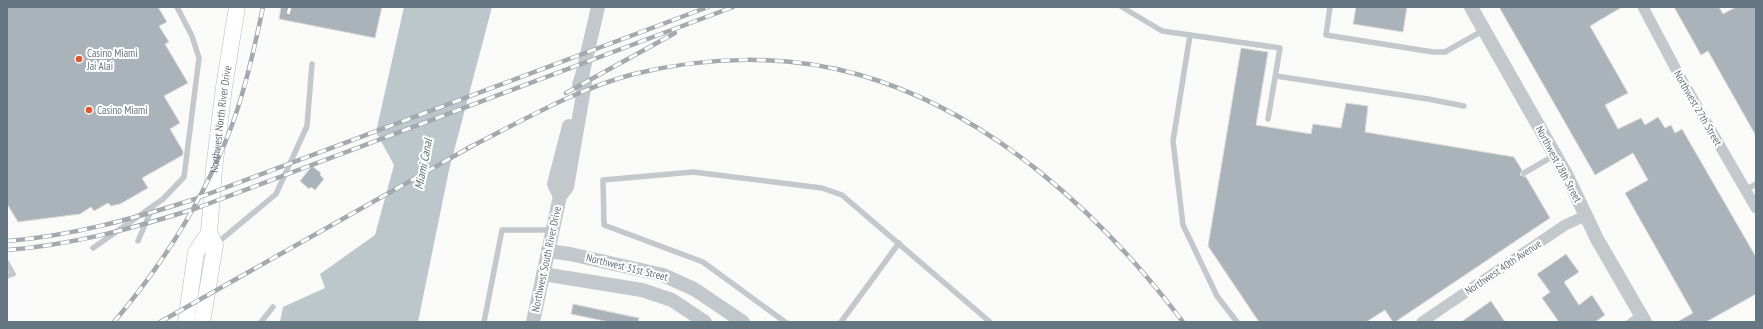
<svg xmlns="http://www.w3.org/2000/svg" width="1763" height="329" viewBox="0 0 1763 329" font-family="'PT Sans Narrow',sans-serif">
  <style>
    .water { fill: #bbc7cb }
    .building { fill: #aab3b9; stroke: #dcdcda }
    .lines { fill: none; stroke-linecap: round; stroke-linejoin: round }
    .secondary-casing { stroke: #b3babf; stroke-width: 17 }
    .service { stroke: #c3c8cc; stroke-width: 5.5 }
    .minor { stroke: #c3c8cc; stroke-width: 11 }
    .tertiary { stroke: #c3c8cc; stroke-width: 14 }
    .secondary { stroke: #fff; stroke-width: 16 }
    .rail-casing { stroke: #a2aab0; stroke-width: 4.5 }
    .rail { stroke: #fff; stroke-width: 3; stroke-dasharray: 9; stroke-linecap: butt }
    .poi-dot { fill: #e4572e; stroke: #fff; stroke-width: 1.5 }
    .labels { text-anchor: middle; dominant-baseline: central; stroke-width: 4; stroke-linejoin: round; paint-order: stroke }
    .poi-label { font-size: 11px; fill: #657683; stroke: #fff; text-anchor: start }
    .street-label { font-size: 11px; fill: #657683; stroke: #fff }
    .water-label { font-size: 12px; font-style: italic; fill: #60757c; stroke: #fff }
  </style>
  <rect width="100%" height="100%" fill="#fafaf8"/>
  <!-- water -->
  <path class="water" d="M404,7H492L449,170L418,322H280L283,307L325,288L320,274L375,235L394,165L376,132Z"/>
  <!-- building -->
  <g class="building">
    <path d="M7,7H158L167,22L159,26L169,42L165,44L188,83L164,96L180,123L170,129L183,151V155L142,178L148,188L120,204L111,206L108,203L94,211L91,207L80,214L18,222L7,204Z"/>
    <path d="M281,7H382L375,38L279,19Z"/>
    <path d="M1356,7H1407L1403,32L1353,24Z"/>
    <path d="M1499,7H1622L1590,26L1628,93L1605,105L1618,129L1641,118L1645,125L1658,117L1665,128L1671,125L1675,133L1682,129L1756,257V294L1706,322H1677L1693,313L1625,193L1648,180L1633,153L1595,175Z"/>
    <path d="M1674,7H1719L1723,14L1736,7H1756V136L1708,51L1701,55Z"/>
    <path d="M1241,48L1268,52L1256,125L1311,134L1313,124L1341,128L1346,103L1368,106L1365,132L1514,157L1522,170L1520,175L1526,177L1550,218L1395,322H1393L1385,310L1366,322H1259L1208,246Z"/>
    <path d="M312,166L321,173L320,175L324,179L315,190L311,187L309,189L300,181Z"/>
    <path d="M1566,254L1579,272L1564,282L1579,305L1592,295L1605,315L1595,322H1559L1542,298L1550,292L1537,274Z"/>
    <path d="M1491,301L1505,322H1461Z"/>
    <path d="M573,304L639,318L638,322H609L571,314Z"/>
  </g>
  <g class="lines">
    <defs>
      <g id="secondary">
        <path d="M186,322L196,252L209,233"/>
        <path id="s1" d="M202,322L215,245L209,233L214,169L224,87L237,7"/>
      </g>
    </defs>
    <!-- secondary casing -->
    <use href="#secondary" class="secondary-casing"/>
    <!-- service -->
    <g class="service">
      <path d="M1122,7L1162,31L1280,48L1268,119"/>
      <path d="M1330,7L1326,35L1433,52H1445L1484,30"/>
      <path d="M1190,35L1173,141L1183,225L1217,296L1237,322"/>
      <path d="M1276,76L1428,99L1464,106"/>
      <path d="M1524,173L1555,155"/>
      <path d="M1745,190L1756,184"/>
      <path d="M138,241L153,206"/>
      <path d="M216,244L276,194L307,126L312,64"/>
      <path d="M93,248L163,199L184,177L199,58L192,36L177,7"/>
      <path d="M7,263L13,274L7,276"/>
      <path d="M261,322L273,307"/>
      <path d="M484,322L502,230H552"/>
      <path d="M785,322L703,262L604,225L603,180L693,172L822,188L842,195L990,322"/>
      <path d="M841,322L899,243"/>
      <path d="M1629,322L1640,314"/>
    </g>
    <!-- minor -->
    <g class="minor">
      <path d="M1643,7L1680,77L1756,208"/>
      <path d="M1422,322L1565,225L1585,216"/>
    </g>
    <!-- tertiary -->
    <g class="tertiary">
      <path d="M1471,7L1567,176L1597,239L1645,322"/>
      <path d="M579,84L582,76L598,7"/>
      <path d="M560,196L554,184L569,126"/>
      <path d="M548,251L570,254L663,275L694,289L743,322"/>
      <path d="M543,274L642,290L672,300L705,322"/>
      <path d="M533,322L560,196L567,187L585,83L582,76"/>
    </g>
    <!-- secondary -->
    <use href="#secondary" class="secondary"/>
    <defs>
      <g id="rail">
        <path d="M288,14L290,7"/>
        <path d="M566,93L675,33"/>
        <path d="M468,148C522,121 576,89 634,74C708,56 787,54 860,75C992,113 1102,215 1183,322"/>
        <path d="M7,241C71,236 133,219 195,199L708,7"/>
        <path d="M7,250C72,245 135,228 197,208L733,7"/>
        <path d="M114,322C164,263 205,197 232,125C246,87 255,46 263,7"/>
        <path d="M160,322L472,146"/>
      </g>
    </defs>
    <!-- rail casing -->
    <use href="#rail" class="rail-casing"/>
    <!-- rail -->
    <use href="#rail" class="rail"/>
  </g>
  <!-- markers -->
  <g class="poi-dot">
    <circle cx="79" cy="59" r="4"/>
    <circle cx="89" cy="110" r="4"/>
  </g>
  <g class="labels">
    <!-- poi labels -->
    <g class="poi-label">
      <text x="87" y="53">Casino Miami<tspan x="87" dy="13">Jai Alai</tspan></text>
      <text x="97" y="110">Casino Miami</text>
    </g>
    <!-- street labels -->
    <g class="street-label">
      <text transform="translate(1698 108) rotate(60)">Northwest 27th Street</text>
      <text stroke="none"><textPath href="#s1" startOffset="206">Northwest North River Drive</textPath></text>
      <text transform="translate(1559 164) rotate(62)">Northwest 28th Street</text>
      <text transform="translate(546 259) rotate(-78)">Northwest South River Drive</text>
      <text transform="translate(627 267) rotate(14)">Northwest 31st Street</text>
      <text transform="translate(1503 267) rotate(-34)">Northwest 40th Avenue</text>
    </g>
    <!-- water labels -->
    <g class="water-label">
      <text transform="translate(423 164) rotate(-79)">Miami Canal</text>
    </g>
  </g>
  <!-- border -->
  <rect width="1763" height="329" fill="none" stroke="#657683" stroke-width="16"/>
</svg>
